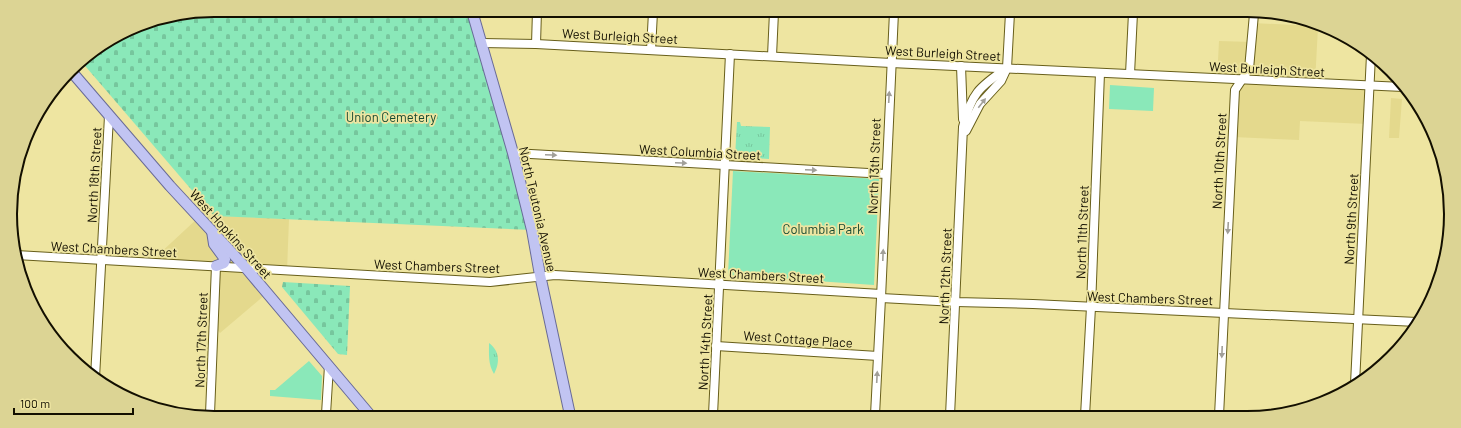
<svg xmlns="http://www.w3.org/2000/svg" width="1461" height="428" viewBox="0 0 1461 428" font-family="Barlow,sans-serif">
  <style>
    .built { fill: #e4d98d }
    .grass { fill: url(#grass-tufts) }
    .cemetery { fill: url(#cemetery-stones) }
    .green { fill: #8ae8b9 }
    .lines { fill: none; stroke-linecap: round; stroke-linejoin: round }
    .minor-casing { stroke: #685f1b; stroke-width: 10 }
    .major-casing { stroke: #696b97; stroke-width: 12 }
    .minor { stroke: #fff; stroke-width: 8 }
    .major { stroke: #c1c4f2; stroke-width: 10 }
    .oneway { fill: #a19f99 }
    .labels { text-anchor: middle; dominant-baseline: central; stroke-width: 3.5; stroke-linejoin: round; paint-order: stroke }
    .street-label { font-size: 13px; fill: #130f00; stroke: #eee5a1 }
    .park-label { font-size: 13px; fill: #144932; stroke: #eee5a1 }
    .rim { fill: none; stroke: #130f00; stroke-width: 2 }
  </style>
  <defs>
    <pattern id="grass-tufts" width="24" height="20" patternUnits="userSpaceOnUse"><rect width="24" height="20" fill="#8ae8b9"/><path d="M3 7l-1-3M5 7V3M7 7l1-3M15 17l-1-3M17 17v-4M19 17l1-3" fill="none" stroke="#76c69d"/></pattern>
    <pattern id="cemetery-stones" width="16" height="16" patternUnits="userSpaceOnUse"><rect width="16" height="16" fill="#8ae8b9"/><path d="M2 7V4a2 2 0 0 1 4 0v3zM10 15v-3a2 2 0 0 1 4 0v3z" fill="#76c69d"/></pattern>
  </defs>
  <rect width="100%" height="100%" fill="#eee5a1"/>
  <!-- built -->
  <g class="built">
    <path d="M1253,23L1315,26L1318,27L1315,83L1360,85L1368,97L1367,124L1300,121L1299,140L1233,137L1235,90L1242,80L1217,79L1219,41L1252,42Z"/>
    <path d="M1391,98L1402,99L1399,138H1389Z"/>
    <path d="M198,215L289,219L287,271L246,268L266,294L220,333L213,325L216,267L159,263L158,255L199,217Z"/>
  </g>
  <!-- grass -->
  <g class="grass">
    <path d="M737,122H740L741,126L770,127L769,159L735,157Z"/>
    <path d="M489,343C500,351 500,363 494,374C488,364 489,355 489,343Z"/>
  </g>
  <!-- cemetery -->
  <g class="cemetery">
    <path d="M214,10L472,11L532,230L214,216L80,60L136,25Z"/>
    <path d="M283,282L350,286L347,355L338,354L282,287Z"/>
  </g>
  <!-- green -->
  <g class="green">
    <path d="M1110,85L1154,88L1153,111L1109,109Z"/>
    <path d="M733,171L879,179L874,285L728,275Z"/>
    <path d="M309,361L322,376L321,400L270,396V390H275Z"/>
  </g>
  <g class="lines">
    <defs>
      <g id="minor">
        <path d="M482,43L536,44L891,63L1403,87"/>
        <path d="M536,44L537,11"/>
        <path d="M651,50L653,12"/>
        <path d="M772,56L774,12"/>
        <path d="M961,66L963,119"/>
        <path d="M1130,74L1133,13"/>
        <path d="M966,131L980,104L1001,81L1007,68L1010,13"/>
        <path d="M513,153L886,174"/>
        <path d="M16,255L490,282L555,275L881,294"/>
        <path d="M881,298L956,302L1033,304L1417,322"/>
        <path d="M716,346L878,356"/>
        <path d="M95,378L109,116"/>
        <path d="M1355,384L1371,55"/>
        <path d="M210,414L216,266"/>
        <path d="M326,414L329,366"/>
        <path d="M713,415L730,54"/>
        <path d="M875,415L881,298L894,12"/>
        <path d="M950,416L963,127C971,94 979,87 1007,68"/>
        <path d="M1085,416L1091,307L1100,73"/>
        <path d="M1219,416L1235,90L1249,69L1254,14"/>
      </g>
      <g id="major">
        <path d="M472,11L513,153L532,230L540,275L570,415"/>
        <path d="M71,71L170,186L246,268L370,415"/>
        <path d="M212,231L214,244L225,259L224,263L216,266"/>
      </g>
    </defs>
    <!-- minor casing -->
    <use href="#minor" class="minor-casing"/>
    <!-- major casing -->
    <use href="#major" class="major-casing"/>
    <!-- minor -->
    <use href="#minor" class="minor"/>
    <!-- major -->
    <use href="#major" class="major"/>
  </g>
  <!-- one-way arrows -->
  <defs><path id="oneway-solid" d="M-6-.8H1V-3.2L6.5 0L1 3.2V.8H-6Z"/></defs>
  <g class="oneway">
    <use href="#oneway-solid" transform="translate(889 97) rotate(-87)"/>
    <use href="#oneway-solid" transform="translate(982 103) rotate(-52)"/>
    <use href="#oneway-solid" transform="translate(551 155) rotate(3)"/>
    <use href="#oneway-solid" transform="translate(681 163) rotate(3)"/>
    <use href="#oneway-solid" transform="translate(811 170) rotate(3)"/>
    <use href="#oneway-solid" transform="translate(1228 228) rotate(93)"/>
    <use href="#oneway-solid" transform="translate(883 255) rotate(-88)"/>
    <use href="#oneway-solid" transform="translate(1222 352) rotate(92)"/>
    <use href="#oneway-solid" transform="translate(877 377) rotate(-87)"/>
  </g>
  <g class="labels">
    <!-- street labels -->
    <g class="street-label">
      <text transform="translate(620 36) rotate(3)">West Burleigh Street</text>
      <text transform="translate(943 53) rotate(3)">West Burleigh Street</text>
      <text transform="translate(1267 69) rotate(3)">West Burleigh Street</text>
      <text transform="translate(700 152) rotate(3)">West Columbia Street</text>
      <text transform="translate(1219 161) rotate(-87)">North 10th Street</text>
      <text transform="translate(874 166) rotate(-88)">North 13th Street</text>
      <text transform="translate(94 175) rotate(-87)">North 18th Street</text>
      <text transform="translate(538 209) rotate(77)">North Teutonia Avenue</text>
      <text transform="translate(1351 219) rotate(-87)">North 9th Street</text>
      <text transform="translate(1082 232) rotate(-88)">North 11th Street</text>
      <text transform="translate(231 234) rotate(48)">West Hopkins Street</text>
      <text transform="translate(114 249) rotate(3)">West Chambers Street</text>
      <text transform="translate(437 266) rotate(2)">West Chambers Street</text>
      <text transform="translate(761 275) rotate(3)">West Chambers Street</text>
      <text transform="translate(945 276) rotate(-88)">North 12th Street</text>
      <text transform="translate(1150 298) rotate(2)">West Chambers Street</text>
      <text transform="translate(798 339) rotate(4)">West Cottage Place</text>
      <text transform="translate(201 340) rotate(-88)">North 17th Street</text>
      <text transform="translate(705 342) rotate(-87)">North 14th Street</text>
    </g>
    <!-- park labels -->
    <g class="park-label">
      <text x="391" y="117">Union Cemetery</text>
      <text x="823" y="229">Columbia Park</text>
    </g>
  </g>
  <!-- crop -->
  <path d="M0 0H1461V428H0ZM214 17H1247A197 197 0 0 1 1444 214V214A197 197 0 0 1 1247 411H214A197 197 0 0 1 17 214V214A197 197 0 0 1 214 17Z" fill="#dcd494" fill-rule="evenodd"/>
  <path class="rim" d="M214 17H1247A197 197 0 0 1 1444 214V214A197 197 0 0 1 1247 411H214A197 197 0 0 1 17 214V214A197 197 0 0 1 214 17Z"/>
  <!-- scale -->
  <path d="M14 408v6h119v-6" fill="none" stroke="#130f00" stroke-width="2"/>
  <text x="20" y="408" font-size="12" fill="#130f00" stroke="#eee5a1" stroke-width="3" paint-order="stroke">100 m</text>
</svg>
